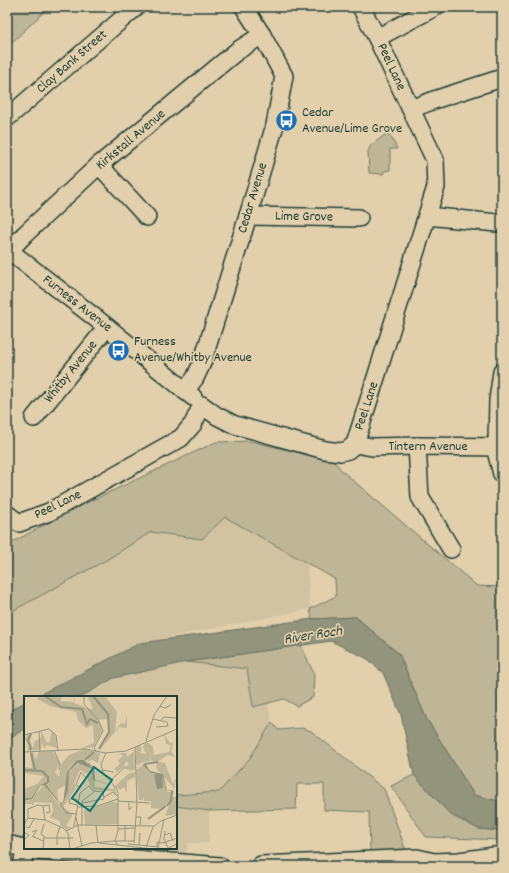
<svg xmlns="http://www.w3.org/2000/svg" width="509" height="873" viewBox="0 0 509 873" font-family="Dekko,sans-serif">
  <style>
    .built { fill: #d1c3a2 }
    .green { fill: #bfb697; stroke: #6f7a66 }
    .water { fill: #93947b; stroke: #65715f }
    .lines { fill: none; stroke-linecap: round; stroke-linejoin: round }
    .minor-casing { stroke: #1f3d34; stroke-width: 20 }
    .minor { stroke: #e2d0ad; stroke-width: 17 }
    .labels { text-anchor: middle; dominant-baseline: central; stroke-width: 3.5; stroke-linejoin: round; paint-order: stroke }
    .street-label { font-size: 14px; fill: #1f3d34; stroke: #e2d0ad }
    .poi-label { font-size: 14px; fill: #1f3d34; stroke: #e2d0ad; text-anchor: start }
    .water-label { font-size: 15px; font-style: italic; fill: #2b463b; stroke: #e2d0ad }
    .inset-river { fill: none; stroke: #93947b; stroke-width: 2 }
    .inset-road { fill: none; stroke: #94957d; stroke-width: 1 }
    .view { fill: #0f766e; fill-opacity: 0.15; stroke: #0f766e; stroke-width: 2 }
    .inset-edge { fill: none; stroke: #1f3d34; stroke-width: 2 }
  </style>
  <rect width="100%" height="100%" fill="#e2d0ad"/>
  <filter id="ink" filterUnits="userSpaceOnUse"><feTurbulence type="fractalNoise" baseFrequency=".025" numOctaves="2"/><feDisplacementMap in="SourceGraphic" scale="8" xChannelSelector="R" yChannelSelector="G"/><feConvolveMatrix kernelMatrix="1 2 1 2 8 2 1 2 1" color-interpolation-filters="sRGB"/></filter>
  <g filter="url(#ink)">
    <!-- built -->
    <g class="built">
      <path d="M225,517L307,564L310,609L140,643L35,697H25V702L7,712V614L108,559L151,532L202,539Z"/>
      <path d="M187,662L247,669L252,707L268,703L272,722L250,758L218,792L177,795L176,799V697H81L114,678Z"/>
      <path d="M25,729V844L7,842V739Z"/>
      <path d="M176,806L209,811V843H188L186,859L69,848H176Z"/>
    </g>
    <!-- green -->
    <g class="green">
      <path d="M7,7H49L7,47Z"/>
      <path d="M385,135H390L397,149H390V170L384,171L383,174L369,173L368,151L371,145Z"/>
      <path d="M250,441L334,461L342,471L477,586L502,587V802L474,795L426,718L399,654L356,617L312,619L310,609L336,596L335,579L225,517L202,539L151,532L108,559L7,614V545L78,507L216,442Z"/>
      <path d="M301,645L314,674L313,697L297,706L284,699L253,707L247,669L187,662Z"/>
      <path d="M272,722L278,730L302,728L311,731L384,789L406,851L370,854L369,812L324,810V784H297L296,809L209,811L176,806L177,795L219,792L250,758Z"/>
      <path d="M414,775L451,815L479,829L502,831V840L426,837L391,786Z"/>
    </g>
    <!-- water -->
    <g class="water">
      <path d="M356,617L399,654L426,718L474,795L502,802V831L479,829L451,815L414,775L401,715L383,673L368,659L331,641L187,662L114,678L81,697H35L140,643L312,619Z"/>
      <path d="M25,702V729L7,739V712Z"/>
    </g>
    <g class="lines">
      <defs>
        <g id="minor">
          <path d="M377,38L435,7"/>
          <path d="M411,109L434,100L502,78"/>
          <path d="M7,118L136,7"/>
          <path d="M99,165L147,217"/>
          <path d="M248,216L359,218"/>
          <path d="M427,216L497,223"/>
          <path d="M7,249L107,327L193,397"/>
          <path d="M7,253L25,234L99,165L237,51L262,35"/>
          <path d="M185,391L195,378L202,363L248,216L275,125L284,76L262,35L244,7"/>
          <path d="M34,418L107,327"/>
          <path d="M355,444L372,447L417,446L502,447"/>
          <path d="M417,446L420,497L451,549"/>
          <path d="M495,447L502,474"/>
          <path d="M498,447L497,441L498,400L502,372"/>
          <path d="M7,514L19,523L49,512L181,438L193,424L202,405L217,416L235,425L325,450L341,452L348,450L355,444L436,187L435,160L377,38L361,7"/>
          <path d="M7,844L36,851L220,866"/>
          <path d="M22,866L25,849"/>
          <path d="M260,866L261,865L417,858L434,862L459,861L502,855"/>
        </g>
      </defs>
      <!-- minor casing -->
      <use href="#minor" class="minor-casing"/>
      <!-- minor -->
      <use href="#minor" class="minor"/>
    </g>
  </g>
  <!-- icons -->
  <defs>
    <symbol id="bus-disc" viewBox="-11 -11 22 22"><circle r="9.5" fill="#1f6fb2" stroke="#e2d0ad"/><path d="M-5-6H5V4H4V6H2V4H-2V6H-4V4H-5ZM-3.5-4V0h7V-4ZM-3.5 1.2v1.5H-2V1.2ZM2 1.2v1.5H3.5V1.2Z" fill="#fff"/></symbol>
  </defs>
  <g fill-rule="evenodd">
    <use href="#bus-disc" x="274" y="108" width="25" height="25"/>
    <use href="#bus-disc" x="106" y="338" width="25" height="25"/>
  </g>
  <g class="labels">
    <!-- street labels -->
    <g class="street-label">
      <text transform="translate(72 62) rotate(-41)">Clay Bank Street</text>
      <text transform="translate(391 67) rotate(65)">Peel Lane</text>
      <text transform="translate(131 140) rotate(-40)">Kirkstall Avenue</text>
      <text transform="translate(253 198) rotate(-73)">Cedar Avenue</text>
      <text transform="translate(304 217) rotate(1)">Lime Grove</text>
      <text transform="translate(77 304) rotate(38)">Furness Avenue</text>
      <text transform="translate(71 372) rotate(-51)">Whitby Avenue</text>
      <text transform="translate(367 406) rotate(-72)">Peel Lane</text>
      <text x="428" y="447">Tintern Avenue</text>
      <text transform="translate(58 505) rotate(-26)">Peel Lane</text>
    </g>
    <!-- poi labels -->
    <g class="poi-label">
      <text x="302" y="113">Cedar<tspan x="302" dy="16">Avenue/Lime Grove</tspan></text>
      <text x="134" y="342">Furness<tspan x="134" dy="16">Avenue/Whitby Avenue</tspan></text>
    </g>
    <!-- water labels -->
    <g class="water-label">
      <text transform="translate(313 636) rotate(-9)">River Roch</text>
    </g>
  </g>
  <!-- overview -->
  <g transform="translate(24 696)">
    <rect width="153" height="153" fill="#e2d0ad"/>
    <path d="M12,0H37V5L49,6L51,1L50,7L66,13L69,12L63,0H68L84,18V26L85,18L69,0H81L93,16L91,35L97,27L101,28L103,18V32L95,31L74,56L85,36L83,23L75,24L78,35L70,51L55,53L70,47L69,29L62,32L54,24L52,16L26,10L13,3L16,0ZM17,34L23,47L26,46L27,36L31,38L33,52L22,49L21,53L18,47L16,54L3,55L5,50L1,43L4,38H8L6,44L9,52L11,45L17,42ZM140,38L146,47L149,46L147,56L152,61L144,59L133,66L141,67L149,88L153,80L150,92L132,72L133,67L122,68L133,66L127,65V55L126,65L117,67L112,72L115,68L112,69V51L115,49L118,53L116,57L122,58L119,51L122,45L129,51L130,59L145,56L147,49L142,48ZM61,53L76,57L74,67L68,64L63,66L67,57L60,65L53,64L49,68L43,76V88L33,94L35,107L25,95L22,88L24,86L15,90L7,102H0V93L13,88L20,80L0,77V71L8,72L6,56H9L12,63L15,55H29L36,68L31,76L35,81L37,68L45,59ZM110,55L111,73L104,77L107,74L100,73L105,68L102,65L99,72L91,77L93,74L90,73L96,68L93,62L95,64L99,60L95,57H103V61ZM56,67L70,75L71,91L91,93L93,99L88,95L70,94L66,90L63,78L56,74L50,88L53,91L39,111L49,118L42,130L47,131L43,134L36,129V125L26,121L29,115L28,107L10,106L9,110L8,108H0V105H5L20,89L35,109L42,102L45,75ZM120,69L129,78L139,79L141,93L145,96L150,95L148,101H153V118L141,120L146,107L136,113L127,112V105H120V100L119,104H115L112,74ZM111,76V81L103,85V97L100,91L96,94L90,91L104,78ZM88,106L94,107V128L61,129L60,114Z" fill="#bfb697"/>
    <path d="M53,64H60L70,73L71,84L89,90L69,84L68,73L54,67L45,75L44,95L39,108L43,76ZM121,67L126,75L139,78L143,95L149,94L153,87L148,95H142L138,79L139,92L133,93L130,79L133,78L127,77L119,69L112,74ZM21,87L37,109L20,89L16,90L8,103L0,105V102H7L15,90Z" fill="#93947b"/>
    <path class="inset-river" d="M21,0L37,11L58,13L63,28L66,23L74,27M69,0L84,18L85,36L75,53M7,38L4,44L7,54M7,57L11,74M61,64L70,56M121,68L134,66M0,74L18,75L24,81V86L21,88M143,110L147,105L148,95M124,123L142,110"/>
    <path class="inset-road" d="M60,0V8L75,25L79,35L70,52L72,55M136,10L141,12L147,9M129,23L143,26L144,30L132,31M136,25L140,21L153,22M15,35L16,55M0,39L25,33L32,39L34,55M122,45L130,19L143,0M30,54L36,68L35,74M0,56L62,53L81,57L102,55L153,33M64,67L86,84L94,96V135L91,145H110M78,74L90,76M57,76L62,82L55,91L52,89ZM79,77L77,68L82,57M87,84L102,70M80,101L89,96L93,100M94,105L126,107M36,106L42,117L52,118M105,106V114L108,111M53,109L45,107L46,103L54,104M19,110L25,109L26,116L22,117M53,111L73,110L94,103M52,121L58,150M112,121H117L116,129M4,122L21,124L39,132L44,137L46,153M0,129L4,122V113L14,109L19,110L21,124M58,129V105L70,96M72,129L74,147M50,130L56,97L65,90L69,95L79,96L80,103L58,107M2,131L5,132L10,123M94,133L111,132M42,135L54,129L130,130M141,135L140,143L144,152M0,136L5,139L0,144M8,136L13,134L9,140M141,139L146,137L149,145M8,140L19,145M20,142H49M101,145V129M75,147L129,153M110,147L113,107L111,51M104,148L135,151M33,149V140L36,130M115,149L116,137M122,151L129,131L137,125L153,119M133,151V146L139,147L153,142M19,153L20,140L17,138L20,128M48,153L67,147L91,145L94,149M134,153L140,123M142,153L153,148"/>
    <path class="view" d="M70,71L88,84L66,115L48,102Z"/>
    <rect width="153" height="153" class="inset-edge"/>
  </g>
  <!-- margin -->
  <rect width="509" height="873" fill="none" stroke="#e2d0ad" stroke-width="24"/>
  <rect x="12" y="12" width="485" height="849" fill="none" stroke="#1f3d34" stroke-width="1.5" filter="url(#ink)"/>
</svg>
